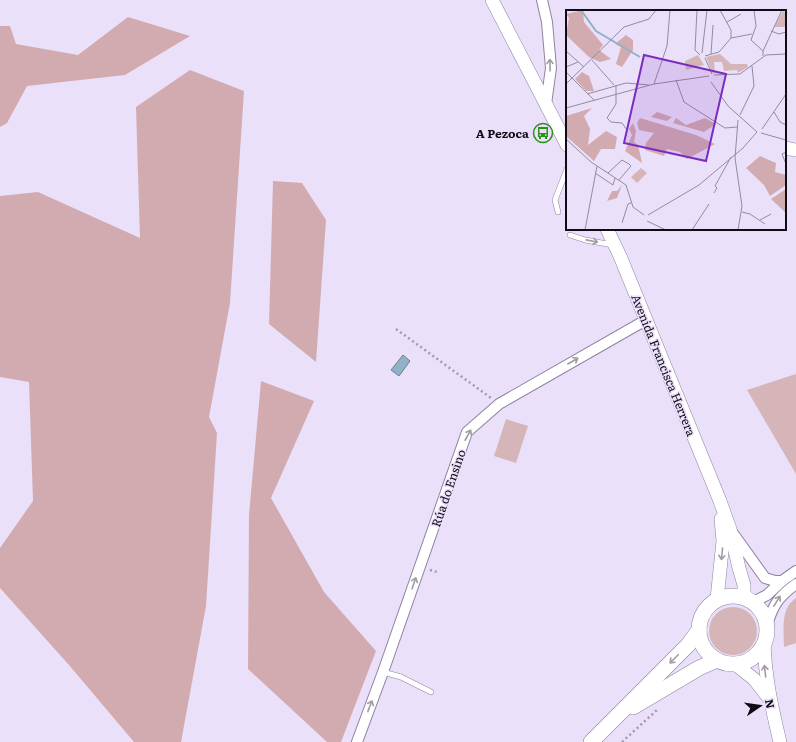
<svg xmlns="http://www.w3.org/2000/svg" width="796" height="742" viewBox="0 0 796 742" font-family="Literata,serif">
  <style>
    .green { fill: #d6b5b9 }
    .forest { fill: #d2abb0 }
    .water { fill: #92b1c7; stroke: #6b7f92 }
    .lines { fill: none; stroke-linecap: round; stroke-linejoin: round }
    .service-casing { stroke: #8f82a1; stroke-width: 6 }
    .minor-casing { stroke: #8f82a1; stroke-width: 12 }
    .tertiary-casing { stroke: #8f82a1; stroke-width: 14 }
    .secondary-casing { stroke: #8f82a1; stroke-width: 16 }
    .path { stroke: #a299ae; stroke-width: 2.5; stroke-dasharray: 2 3; stroke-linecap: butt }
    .service { stroke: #fff; stroke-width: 5 }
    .minor { stroke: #fff; stroke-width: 10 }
    .tertiary { stroke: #fff; stroke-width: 13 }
    .secondary { stroke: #fff; stroke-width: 15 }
    .oneway { stroke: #9f9da2 }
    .labels { text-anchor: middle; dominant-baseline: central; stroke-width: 3; stroke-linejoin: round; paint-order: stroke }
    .poi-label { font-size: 12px; font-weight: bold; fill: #100b16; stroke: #ebe0fa; text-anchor: end }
    .street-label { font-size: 12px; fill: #100b16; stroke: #ebe0fa }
    .inset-river { fill: none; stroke: #92b1c7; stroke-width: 2 }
    .inset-road { fill: none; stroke: #938b9f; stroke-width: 1 }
    .view { fill: #7b2cbf; fill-opacity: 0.15; stroke: #7b2cbf; stroke-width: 2 }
    .inset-edge { fill: none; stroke: #100b16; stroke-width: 2 }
  </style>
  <rect width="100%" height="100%" fill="#ebe0fa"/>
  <!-- green -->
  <g class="green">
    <path d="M796,374V474L747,390Z"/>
    <path d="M506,419L528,426L516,463L494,456Z"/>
    <path d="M796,598V643L784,647C784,629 780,609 796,598Z"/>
    <circle cx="733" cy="631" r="24"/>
  </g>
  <!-- forest -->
  <g class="forest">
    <path d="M128,17L190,36L125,75L27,86L7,123L0,127V26H10L16,44L78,55Z"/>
    <path d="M190,70L244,91L230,303L209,417L217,433L206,606L181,742H134L69,665L0,588V548L33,501L29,382L0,377V196L38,192L140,238L136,107Z"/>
    <path d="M273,181L302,183L326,220L316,362L269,324Z"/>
    <path d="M261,381L314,401L271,498L324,592L376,651L341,742H327L248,669L249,515Z"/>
  </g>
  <!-- water -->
  <path class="water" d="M403,355L410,361L399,376L391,370Z"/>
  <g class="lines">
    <defs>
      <g id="service">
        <path d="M558,212L555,200L567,169"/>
        <path d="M570,235L585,240L613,245"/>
        <path d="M383,672L401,677L431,692"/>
      </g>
      <g id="minor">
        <path d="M542,0L547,22L551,68L546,104"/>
        <path d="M732,532L765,578L775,581H782"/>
        <path d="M753,602L767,595L782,581L796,571"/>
        <path d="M767,625C773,605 779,596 796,584"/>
        <path d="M357,742L383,672L467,432L499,404L646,320"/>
      </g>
      <g id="tertiary">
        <path d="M492,0L567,145"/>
        <path d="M785,148L796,150"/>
        <path d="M607,229L620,256L720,501L730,529L739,568L744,585V597"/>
        <path d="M717,599L723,541L721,519"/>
        <path d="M764,643C765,677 772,709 780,742"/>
        <path d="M735,664L754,679L768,697"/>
      </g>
      <g id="secondary">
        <circle cx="733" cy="630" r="34"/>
        <path d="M633,707L699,668L717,660"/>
        <path d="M591,742L688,645L699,630"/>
      </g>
    </defs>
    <!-- service casing -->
    <use href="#service" class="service-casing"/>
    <!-- minor casing -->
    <use href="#minor" class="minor-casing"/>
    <!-- tertiary casing -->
    <use href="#tertiary" class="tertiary-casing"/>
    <!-- secondary casing -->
    <use href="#secondary" class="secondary-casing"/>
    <!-- path -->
    <g class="path">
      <path d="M396,329L491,398"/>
      <path d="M430,570L437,572"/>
      <path d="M622,742L657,710L656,709"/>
    </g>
    <!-- service -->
    <use href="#service" class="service"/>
    <!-- minor -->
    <use href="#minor" class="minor"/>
    <!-- tertiary -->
    <use href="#tertiary" class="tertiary"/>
    <!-- secondary -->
    <use href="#secondary" class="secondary"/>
  </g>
  <!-- one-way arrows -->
  <defs><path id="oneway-shaft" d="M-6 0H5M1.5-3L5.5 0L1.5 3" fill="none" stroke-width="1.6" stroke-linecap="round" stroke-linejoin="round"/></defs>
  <g class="oneway">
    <use href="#oneway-shaft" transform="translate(550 65) rotate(-91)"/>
    <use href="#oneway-shaft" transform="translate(592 241) rotate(11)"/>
    <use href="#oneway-shaft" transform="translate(573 361) rotate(-30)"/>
    <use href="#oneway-shaft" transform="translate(468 435) rotate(-61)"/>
    <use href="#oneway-shaft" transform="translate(722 554) rotate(95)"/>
    <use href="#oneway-shaft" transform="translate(414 583) rotate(-71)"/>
    <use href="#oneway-shaft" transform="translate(777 601) rotate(-58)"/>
    <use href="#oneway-shaft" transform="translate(674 659) rotate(135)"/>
    <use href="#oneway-shaft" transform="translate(765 671) rotate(-97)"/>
    <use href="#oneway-shaft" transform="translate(370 706) rotate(-69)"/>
  </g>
  <!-- icons -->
  <defs>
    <symbol id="bus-ring" viewBox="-11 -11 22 22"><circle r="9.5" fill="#ebe0fa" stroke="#2a9217" stroke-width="1.5"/><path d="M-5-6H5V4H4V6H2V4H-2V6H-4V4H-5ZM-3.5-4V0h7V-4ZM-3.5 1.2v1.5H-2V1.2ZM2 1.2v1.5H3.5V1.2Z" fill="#2a9217"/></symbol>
  </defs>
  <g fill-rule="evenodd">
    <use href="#bus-ring" x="532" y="122" width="22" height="22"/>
  </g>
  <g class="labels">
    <!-- poi labels -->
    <g class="poi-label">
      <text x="529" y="133">A Pezoca</text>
    </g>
    <!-- street labels -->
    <g class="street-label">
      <text transform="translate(664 365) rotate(68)">Avenida Francisca Herrera</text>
      <text transform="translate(448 488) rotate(-71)">Rúa do Ensino</text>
    </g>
  </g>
  <!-- overview -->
  <g transform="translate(566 10)">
    <rect width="220" height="220" fill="#ebe0fa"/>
    <path d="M217,1L220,3V17H208ZM154,44L165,54H181L182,57L172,63L171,60L158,61L156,52H148L149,63L146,62L140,47ZM132,45L138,55L120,60L119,51ZM75,158L81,163L71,173L65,167Z" fill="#d6b5b9"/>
    <path d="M17,0L18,12L37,35L33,40L45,49L34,52L23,47L0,25L3,8L0,4ZM60,25L67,30V40L56,57L50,54L55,37L49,34ZM16,62L23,66L28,81H20L9,69ZM26,98L18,106L24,119L22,135L40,121L51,127L49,139H35L28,151L0,126V106ZM91,102L106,107L101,111L85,107ZM74,108L130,125L149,134L121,149L114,142L101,139L98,146L79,140L80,133L88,123L73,120L71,113ZM110,108L120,115L139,108L150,114L138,122L107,113ZM67,113L70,121L68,132L72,135L76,153L59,141L66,125L63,119ZM194,146L210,153L209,162L220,165V175L204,186L198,175L180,158ZM56,175L51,188L41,191L46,181H51ZM220,179V203L205,189Z" fill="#d2abb0"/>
    <path class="inset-river" d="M15,0L30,21L74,47"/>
    <path class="inset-road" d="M131,0L129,40L134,45M188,0L190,16L185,30L197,41V46M161,12L175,4M205,21L213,24L220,22M165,28L186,24M0,41L18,57M197,41L216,0M136,43L141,0M145,44L147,15M139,46L153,42L165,28V20L154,0M139,48L146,64M26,50L48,75M0,57L12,52M0,62L28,90M148,65L174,64L200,45L220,44M110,70L118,92L159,118L171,117M145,72L162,96L191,122M0,74L58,17L83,9L90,0M88,74L101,36L104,0M50,75V94L41,108L45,112L56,113L61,120M21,84L60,73L83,75M0,98L88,74L143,66M208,102L214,112L220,115M174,105L188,76L186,56M196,119L220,84M195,123L220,130M0,129L25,152L60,175L67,197L78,205M220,142L216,144L220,154M29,163L47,175L49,168M42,163L56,150L63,154L65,156L53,170M148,183L151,178L149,176L165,147M176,202L184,204L199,214M82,205L133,175L177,138L191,122M194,210L205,204M81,211L100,220M56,213L62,194L65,193M19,220L31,156M126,220L143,194M172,220L176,196L169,148L172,110"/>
    <path class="view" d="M78,45L160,64L140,151L58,133Z"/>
    <rect width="220" height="220" class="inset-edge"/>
  </g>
  <!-- north arrow -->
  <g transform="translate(760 706) rotate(77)" stroke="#ebe0fa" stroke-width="3" paint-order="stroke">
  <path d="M0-3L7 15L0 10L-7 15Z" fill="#100b16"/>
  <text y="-6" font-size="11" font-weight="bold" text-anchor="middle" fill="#100b16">N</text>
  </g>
</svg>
